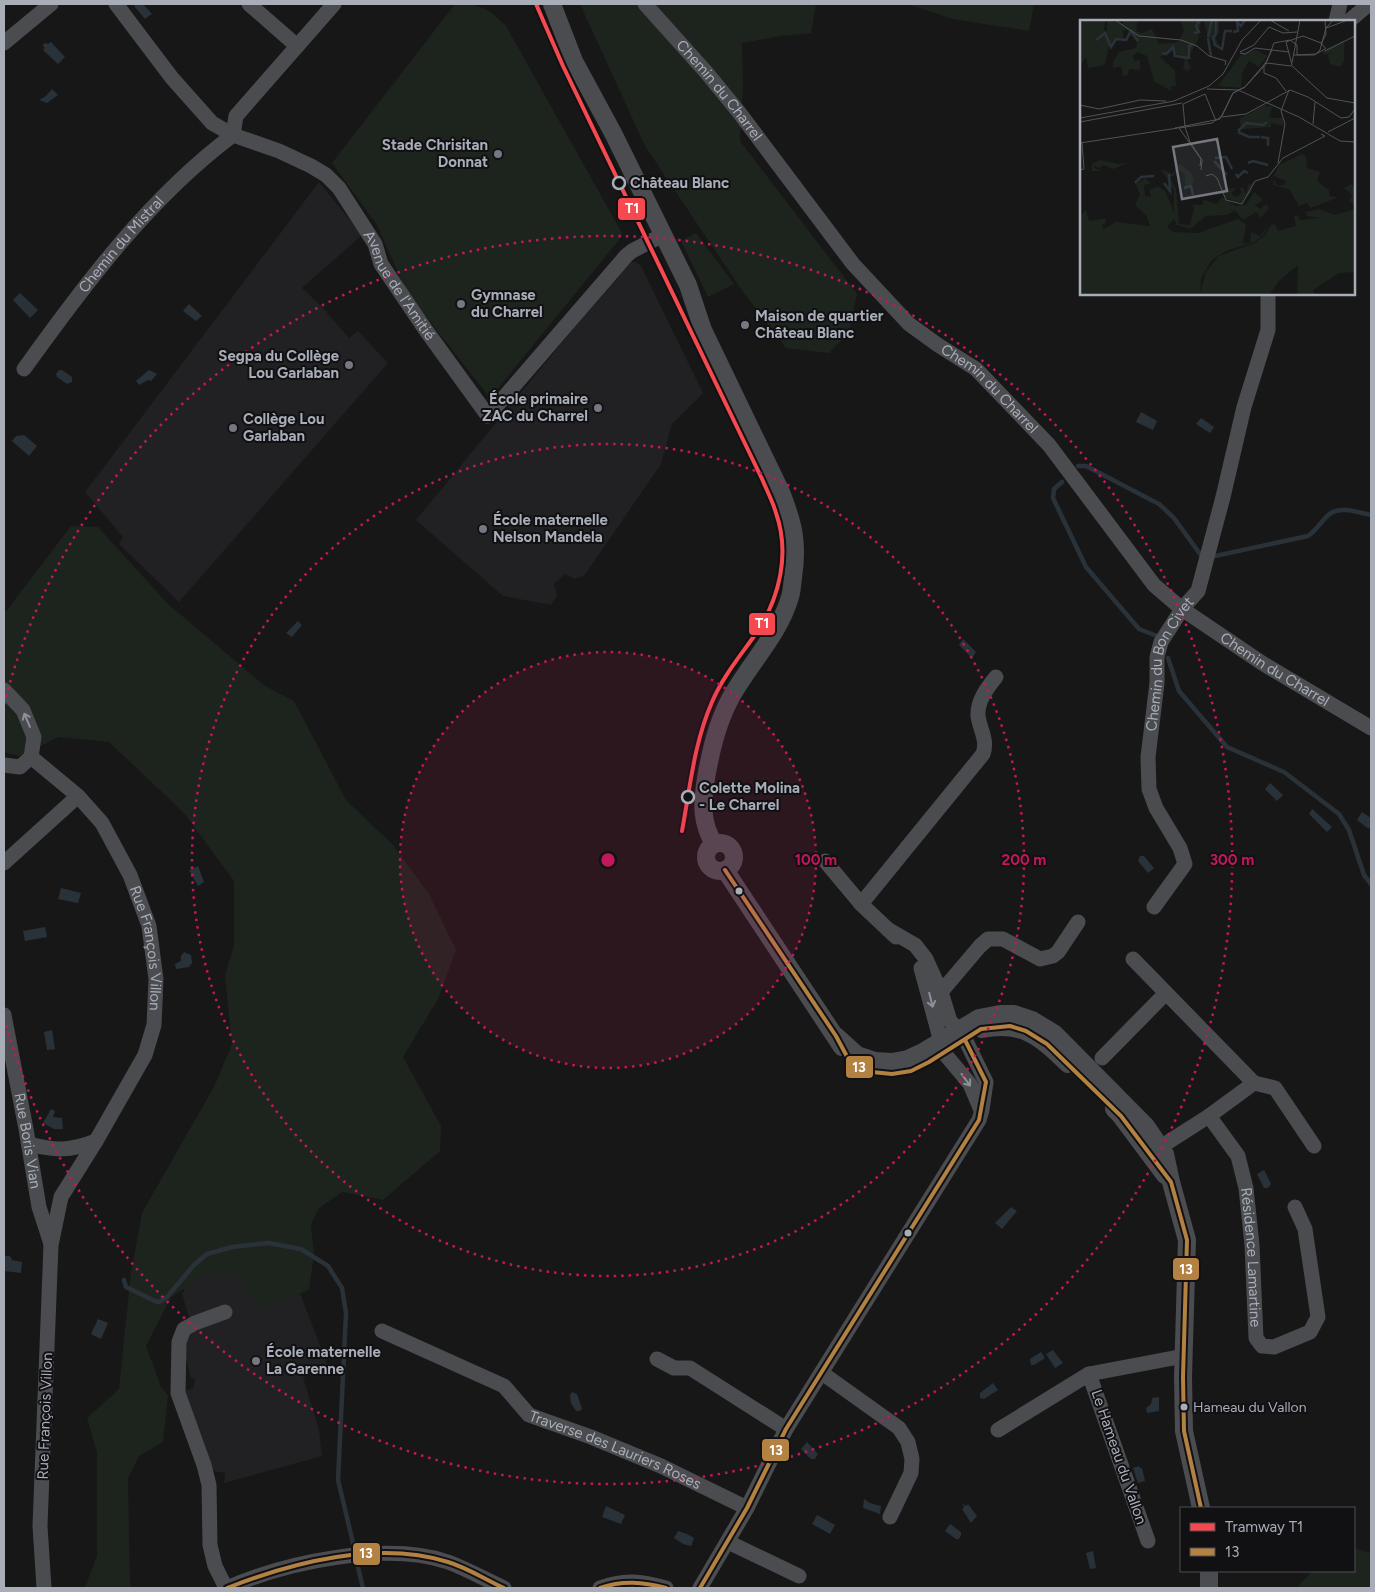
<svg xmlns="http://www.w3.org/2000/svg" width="1375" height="1592" viewBox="0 0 1375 1592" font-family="Figtree,sans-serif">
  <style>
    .built { fill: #212123 }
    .green { fill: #1d241e }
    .water { fill: #2a3239 }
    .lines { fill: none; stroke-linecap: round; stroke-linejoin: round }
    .stream { stroke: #2a3239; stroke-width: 4.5 }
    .minor { stroke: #4b4c50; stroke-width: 15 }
    .tertiary { stroke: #4b4c50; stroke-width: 18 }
    .bus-1-casing { stroke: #111113; stroke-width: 8 }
    .bus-1 { stroke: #b38142; stroke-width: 4 }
    .tram-1-casing { stroke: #111113; stroke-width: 8 }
    .tram-1 { stroke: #f5494f; stroke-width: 4 }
    .oneway { stroke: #8c9099 }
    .ring { fill: none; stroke: #c2185b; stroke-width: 2.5; stroke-dasharray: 2.5 5 }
    .poi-dot { fill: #757880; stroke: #111113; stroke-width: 2 }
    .stop-dot { fill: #111113; stroke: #a8adb8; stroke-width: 2.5 }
    .bus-dot { fill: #a8adb8; stroke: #111113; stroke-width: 2 }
    .labels { text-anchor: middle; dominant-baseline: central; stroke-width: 4; stroke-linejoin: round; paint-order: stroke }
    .bus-label { font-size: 14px; fill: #a8adb8; stroke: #111113; text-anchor: start }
    .street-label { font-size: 15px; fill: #a8adb8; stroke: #111113 }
    .poi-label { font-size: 15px; font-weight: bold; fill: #a8adb8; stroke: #111113; text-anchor: start }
    .stop-label { font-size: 15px; font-weight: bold; fill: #a8adb8; stroke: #111113; text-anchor: start }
    .inset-river { fill: none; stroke: #2a3239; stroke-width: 2.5 }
    .inset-road { fill: none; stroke: #515357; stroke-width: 1 }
    .view { fill: #757880; fill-opacity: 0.15; stroke: #757880; stroke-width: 2.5 }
    .inset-edge { fill: none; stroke: #a8adb8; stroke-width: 2.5 }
    .centre { fill: #c2185b; stroke: #111113; stroke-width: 2.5 }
    .ring-label { font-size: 15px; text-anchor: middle; font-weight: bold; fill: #c2185b; stroke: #111113; stroke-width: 4; stroke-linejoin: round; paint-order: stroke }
    .line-badge { stroke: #111113; stroke-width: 2 }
    .badge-label { font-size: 14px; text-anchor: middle; font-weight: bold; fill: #fff }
  </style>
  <rect width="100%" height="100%" fill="#171717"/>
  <!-- built -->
  <g class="built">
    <path d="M319,182L362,235L302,288L322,307L349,338L358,331L388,363L179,602L119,544L123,537L85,492Z"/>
    <path d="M630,262H636L641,266L703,393L672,424L661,464L584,576L574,579L565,574L554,584L557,595L551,605L503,596L416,520L607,288Z"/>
    <path d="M285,1254L329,1369L303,1377L319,1430L322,1456L224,1483L225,1473L213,1471L184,1391L193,1388L195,1379L191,1378L184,1352L190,1321L182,1294L194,1269Z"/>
  </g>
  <!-- green -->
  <g class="green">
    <path d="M455,4C481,4 488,8 506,26L623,235L490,398L406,291L377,225L332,163Z"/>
    <path d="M580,4H816L811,33L781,36L742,43L743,86L740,141L857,294L849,332L829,353L786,348L743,292L645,146Z"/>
    <path d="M907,4H1030L1034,5L1029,31L953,19Z"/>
    <path d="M696,233L734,284L708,297L681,241Z"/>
    <path d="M71,526L98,527L168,604L265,686L294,701L346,800L394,846L429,894L456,950L438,999L403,1057L441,1126L440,1151L383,1200L342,1192L318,1209L311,1225L314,1254L309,1290L263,1309L244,1288L241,1276L210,1272L171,1297L146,1346L161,1387L168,1395L163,1442L139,1456L128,1478L130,1588H85L97,1556V1452L87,1418L119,1389L131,1273L142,1213L215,1085L232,1044L225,976L234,945V881L184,813L109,742L59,737L19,756L4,752V614Z"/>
    <path d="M1354,1548L1371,1553V1588H1297L1312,1571H1354Z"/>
  </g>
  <!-- water -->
  <g class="water">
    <path d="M136,4H143L152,14L145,19L134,6Z"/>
    <path d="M51,42L65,57L58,64L43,50L45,48L43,46L44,43L48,44Z"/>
    <path d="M52,89L58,95L47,103L39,100L46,96Z"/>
    <path d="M20,293L38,310L30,318L13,300Z"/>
    <path d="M189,304L202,316L196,321L183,311Z"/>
    <path d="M59,370H62L72,377V382L67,384L57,377L56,374Z"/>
    <path d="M149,370L157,374L151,381L148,380L139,385L136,381Z"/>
    <path d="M1141,412L1157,421L1153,430L1136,422Z"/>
    <path d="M1201,418L1214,427L1210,433L1196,424Z"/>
    <path d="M24,435L37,446L29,456L12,441L16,436Z"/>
    <path d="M298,621L301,624V626L292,637L286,633Z"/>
    <path d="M963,639L976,652L972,658L959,645Z"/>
    <path d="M1270,783L1283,795L1277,801L1265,789Z"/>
    <path d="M1312,809L1332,827L1327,832L1309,814Z"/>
    <path d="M1362,812L1371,818V825L1369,829L1357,820Z"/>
    <path d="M1140,856H1144L1154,868L1148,873L1138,861Z"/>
    <path d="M198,866L204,882L198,886L189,870Z"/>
    <path d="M61,888L81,893L78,903L58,899Z"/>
    <path d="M45,927L47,937L25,941L23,931Z"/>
    <path d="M184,952L191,955L192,963L189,967L176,969L175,964L181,961V956Z"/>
    <path d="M52,1030L55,1049L47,1050L44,1032Z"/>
    <path d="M51,1109L55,1111L53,1117L62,1118L63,1129H54L43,1123Z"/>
    <path d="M1264,1170L1271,1184L1268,1188H1264L1257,1174Z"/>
    <path d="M1011,1207L1017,1211L1002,1229L995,1223Z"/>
    <path d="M6,1256H10L12,1260L22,1262L21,1273L4,1271V1257Z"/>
    <path d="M98,1319L108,1323L101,1339L91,1334Z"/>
    <path d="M1053,1350L1063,1363L1055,1368L1046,1354Z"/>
    <path d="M1041,1352L1045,1358L1034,1365H1031L1030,1359Z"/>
    <path d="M993,1383L998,1390L984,1399L980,1398V1393Z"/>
    <path d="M572,1392L577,1394L582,1409L580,1411H576L571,1403L570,1395Z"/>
    <path d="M1159,1397V1411L1147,1413L1146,1408L1151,1404L1152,1398Z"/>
    <path d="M807,1442L818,1454L815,1459H811L801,1449Z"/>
    <path d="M1139,1466L1140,1468H1142L1145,1481L1138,1483L1133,1468Z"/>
    <path d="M864,1499L870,1503L881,1506L880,1514L863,1508Z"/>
    <path d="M963,1504L966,1506L968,1504L977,1516L971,1523L962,1509L964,1508Z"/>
    <path d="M606,1506L625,1515L621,1524L602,1517Z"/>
    <path d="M817,1515L835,1525L830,1534L812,1524Z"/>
    <path d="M950,1524L961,1532V1535L959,1539H956L945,1531Z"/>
    <path d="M678,1531L687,1534L694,1538L691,1546L683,1544L674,1538Z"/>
    <path d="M1093,1551L1096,1568L1090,1569L1086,1553Z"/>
  </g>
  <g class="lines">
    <!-- stream -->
    <g class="stream">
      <path d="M1078,466H1086L1159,504L1174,518L1200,554"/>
      <path d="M1062,482L1054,489L1053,498L1086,567L1139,629L1157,636"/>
      <path d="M1215,556L1308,536C1318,529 1323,518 1331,513C1342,506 1360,513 1371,515"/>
      <path d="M1168,658L1179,691L1227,747L1284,772L1339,814L1349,830L1364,875L1371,884"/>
      <path d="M124,1280L126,1287L155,1301L159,1302L167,1297L194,1265L207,1254L232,1247L268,1243L301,1249L328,1266L342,1288L346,1313L338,1480L354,1547"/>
      <path d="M358,1567L363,1588"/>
    </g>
    <!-- minor -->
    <g class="minor">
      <path id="s1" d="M116,4L172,78L212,123L233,135L279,151L311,166L326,175L339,188L375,244L381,264L425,329L488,416L626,256L632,251L663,235"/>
      <path d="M249,4L297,46"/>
      <path id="s2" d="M645,4L706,72L738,111L853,264L909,324L938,345L976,369L1049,445L1154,585L1182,609L1262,663L1371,728"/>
      <path d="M1336,21L1340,4"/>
      <path d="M1349,21L1369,4"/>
      <path d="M4,43L51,4"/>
      <path id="s3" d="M24,369C85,284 149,198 233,135L236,116L334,4"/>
      <path d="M4,690L23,710L34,737L31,757L20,767L4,765"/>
      <path id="s4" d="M31,757L78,796L102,823L130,875L149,926L156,979L154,1025L145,1055L96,1141L61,1197L51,1245L40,1526L44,1588"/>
      <path d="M825,861L861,904L896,937"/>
      <path d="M4,863L78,796"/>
      <path d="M861,904L983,754C988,740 980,730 978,716C977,701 987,688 996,677"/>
      <path id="s5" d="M1154,907L1185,864L1180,848L1156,808L1149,789L1148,757L1157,683V657L1161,642L1182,609L1198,591L1223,497L1244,407L1268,330V294"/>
      <path d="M1133,959L1254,1083L1209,1116L1151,1153"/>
      <path d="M921,968L944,1053L970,1084L981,1110"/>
      <path d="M941,992L980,946L988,939H1003L1040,959L1053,956L1058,952L1078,922"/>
      <path id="s6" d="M4,1015L26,1129L39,1207L51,1244"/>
      <path d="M1102,1058L1166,993"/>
      <path d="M1254,1083L1275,1088L1314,1146"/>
      <path id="s7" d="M1209,1116L1238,1156L1246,1188L1252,1245L1256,1338L1262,1346L1274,1347L1310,1332L1318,1317L1305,1229L1295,1207"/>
      <path d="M29,1144C56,1151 70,1151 96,1141"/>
      <path d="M225,1312L195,1323L184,1329L179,1342L178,1393L204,1465L209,1485L210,1545L215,1566L226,1588"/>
      <path id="s8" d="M382,1331L504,1386L529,1415L591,1437L661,1466L747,1508"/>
      <path d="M657,1359L674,1368H690L786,1429"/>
      <path d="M822,1373L899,1428L908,1442L912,1459L911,1473L890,1517"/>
      <path d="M998,1430L1089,1374"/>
      <path d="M1148,1541L1089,1374L1184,1356"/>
      <path d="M728,1542L799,1576"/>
      <path d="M227,1588C286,1562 386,1541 448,1562C467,1569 486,1580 504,1588"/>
      <path d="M600,1588C624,1579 641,1581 666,1588"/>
      <path d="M700,1588L747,1508L786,1429L979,1120L982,1110L986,1082L967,1043L959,1030L950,1021L941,992L926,959L915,945L889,930"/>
    </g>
    <!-- tertiary -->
    <g class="tertiary">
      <path d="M552,4L574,61L613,133L688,285L703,330L781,492C794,525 798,543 793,578C792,584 792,591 790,597C779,635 749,664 730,699C717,724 711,750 706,778C702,804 701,822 714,844"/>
      <circle cx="720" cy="857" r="14"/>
      <path d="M725,870L842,1047"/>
      <path d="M982,1029C1023,1021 1040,1037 1068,1064"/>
      <path d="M836,1036L857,1055L875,1061L892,1062L908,1059L923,1052L979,1018L1000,1014H1014L1032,1020L1055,1034L1146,1126L1165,1154L1171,1182L1187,1240L1183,1377L1184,1431L1201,1508"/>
      <path d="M1114,1109L1121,1116L1165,1175"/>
      <path d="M1209,1571V1588"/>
    </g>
    <defs>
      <g id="bus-1">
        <path d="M725,870L836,1036L851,1064L872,1072L892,1074L911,1071L929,1062L981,1029L1010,1026L1026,1031L1047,1044L1121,1116L1171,1182L1187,1240L1183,1377L1184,1431L1201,1508"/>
        <path d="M227,1588C293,1562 379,1540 448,1562C468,1568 486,1580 504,1588"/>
        <path d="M600,1588C623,1580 643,1582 666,1588"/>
        <path d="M700,1588L747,1508L786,1429L979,1120L986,1082L965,1040"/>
      </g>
    </defs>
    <!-- bus-1 casing -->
    <use href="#bus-1" class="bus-1-casing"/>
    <!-- bus-1 -->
    <use href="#bus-1" class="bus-1"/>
    <defs>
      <path id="tram-1" d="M536,4L563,66L763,481C767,491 773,502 776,513C790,553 780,597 757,632C741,655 723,676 712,702C694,743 690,788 682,831"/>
    </defs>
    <!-- tram-1 casing -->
    <use href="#tram-1" class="tram-1-casing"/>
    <!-- tram-1 -->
    <use href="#tram-1" class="tram-1"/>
  </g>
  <!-- one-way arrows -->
  <defs><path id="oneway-shaft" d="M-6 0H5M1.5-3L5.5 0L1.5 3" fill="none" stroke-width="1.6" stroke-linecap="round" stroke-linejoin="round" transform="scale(1.25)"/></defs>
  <g class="oneway">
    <use href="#oneway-shaft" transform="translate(27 720) rotate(-113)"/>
    <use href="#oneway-shaft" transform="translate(931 1000) rotate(76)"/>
    <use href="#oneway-shaft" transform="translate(966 1080) rotate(54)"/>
  </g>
  <!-- distance rings -->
  <circle cx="608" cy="860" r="208" fill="#c2185b" fill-opacity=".12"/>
  <g class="ring">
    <circle cx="608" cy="860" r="208"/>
    <circle cx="608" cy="860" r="416"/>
    <path d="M4 704A624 624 0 1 1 4 1016"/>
  </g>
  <!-- markers -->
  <g class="poi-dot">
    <circle cx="498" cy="154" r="5"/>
    <circle cx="461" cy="304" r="5"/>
    <circle cx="745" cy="325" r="5"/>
    <circle cx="349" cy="365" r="5"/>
    <circle cx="598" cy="408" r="5"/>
    <circle cx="233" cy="428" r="5"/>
    <circle cx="483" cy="529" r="5"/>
    <circle cx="256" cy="1361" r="5"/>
  </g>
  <g class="stop-dot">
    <circle cx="619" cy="183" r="6"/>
    <circle cx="688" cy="797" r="6"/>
  </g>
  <g class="bus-dot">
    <circle cx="739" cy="891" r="4.5"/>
    <circle cx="908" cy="1233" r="4.5"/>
    <circle cx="1184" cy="1407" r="4.5"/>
  </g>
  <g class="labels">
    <!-- bus labels -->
    <g class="bus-label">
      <text x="1193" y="1407">Hameau du Vallon</text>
    </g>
    <!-- street labels -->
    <g class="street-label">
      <text stroke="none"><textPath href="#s2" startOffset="114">Chemin du Charrel</textPath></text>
      <text stroke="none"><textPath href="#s3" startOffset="158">Chemin du Mistral</textPath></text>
      <text stroke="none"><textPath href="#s1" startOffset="412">Avenue de l'Amitié</textPath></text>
      <text stroke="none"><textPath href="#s2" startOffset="519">Chemin du Charrel</textPath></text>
      <text stroke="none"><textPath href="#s5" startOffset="266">Chemin du Bon Civet</textPath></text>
      <text stroke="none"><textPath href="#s2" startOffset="924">Chemin du Charrel</textPath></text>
      <text stroke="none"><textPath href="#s4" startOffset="232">Rue François Villon</textPath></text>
      <text stroke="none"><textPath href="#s6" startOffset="128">Rue Boris Vian</textPath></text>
      <text stroke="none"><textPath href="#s7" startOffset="152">Résidence Lamartine</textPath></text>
      <text transform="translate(45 1416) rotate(-88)">Rue François Villon</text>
      <text stroke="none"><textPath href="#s8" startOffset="265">Traverse des Lauriers Roses</textPath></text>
      <text transform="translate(1119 1457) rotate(71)">Le Hameau du Vallon</text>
    </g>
    <!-- poi labels -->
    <g class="poi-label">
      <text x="488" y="145" text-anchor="end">Stade Chrisitan<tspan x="488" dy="17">Donnat</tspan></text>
      <text x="471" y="295">Gymnase<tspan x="471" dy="17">du Charrel</tspan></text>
      <text x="755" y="316">Maison de quartier<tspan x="755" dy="17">Château Blanc</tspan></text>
      <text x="339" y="356" text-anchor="end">Segpa du Collège<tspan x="339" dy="17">Lou Garlaban</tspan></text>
      <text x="588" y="399" text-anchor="end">École primaire<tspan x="588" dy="17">ZAC du Charrel</tspan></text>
      <text x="243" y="419">Collège Lou<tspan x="243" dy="17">Garlaban</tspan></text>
      <text x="493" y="520">École maternelle<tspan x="493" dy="17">Nelson Mandela</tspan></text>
      <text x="266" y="1352">École maternelle<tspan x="266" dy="17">La Garenne</tspan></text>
    </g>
    <!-- stop labels -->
    <g class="stop-label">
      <text x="630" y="183">Château Blanc</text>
      <text x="699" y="788">Colette Molina<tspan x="699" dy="17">- Le Charrel</tspan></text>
    </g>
  </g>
  <!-- overview -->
  <g transform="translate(1080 20)">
    <rect width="275" height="275" fill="#171717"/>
    <path d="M0,0H25L24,10L27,13V0L42,4L44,0H58L56,11L62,13L72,9L79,24L99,22L104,10L100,0H121L118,20L107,39L111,48L108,51L103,49L105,40L92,31L80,37L95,50L96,66H91V71L74,61L67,36L58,32L52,36L55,41L60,40V50L49,49L48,55L43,56L41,46L33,48V42L39,32L56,28L57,22L47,10H42L44,18L35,19L29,26L25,45L8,48L6,37L0,46ZM124,0H139V13L135,16L140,28L127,15ZM264,20V41L260,47L250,44L248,35L252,33L244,35L242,31ZM176,30L187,36L179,47L169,41L162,53L161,68L138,66L162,34ZM185,85L192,87L189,98H203V106L191,103V107L162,109L159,99ZM222,134L226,136L227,148L240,152L237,161L249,170V176L259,177L231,188L227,183L219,186L209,169L193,165L194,160L197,165H205L206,161L194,156L199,145ZM20,140L38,144L47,143L34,149L23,145L18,149L15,145L14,148L22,151H12V144ZM98,143L112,153L114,162L106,168V178L109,179L106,181L105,154L99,150L93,156H89L96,169L99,204L110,205L114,188L111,185H122L124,180L137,184L142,177L155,186L166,185L174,172L183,180L175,185L180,189L186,184L189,188L181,198L176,192L163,200L155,190L147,195L126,196L110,209L97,205L94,199L87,207L93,212L118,213L158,199L166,204L163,224L170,223L171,212L180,216L189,205L183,215L175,222L146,231L132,240L121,258L120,272L126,252L139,236L175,223L185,215L191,205L195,204L198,211L216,206L214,196L218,195L220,200L240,198L227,196L225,192L239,189L255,195L275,189V252L259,253L233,270L235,275H217L218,245L199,261L189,275H0V196L6,190L9,201L26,198L25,204H22L24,209L36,202L70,206L66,195L55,185L60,175L56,164L67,157L65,159L72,163L64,165L65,176L71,177L69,170L78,166L85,171L94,192V171L81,149L93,154ZM173,163L171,173L162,183L145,178L142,174L145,169L156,168L151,174L157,177L162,172L159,169L163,167L166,174L168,165ZM257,164L264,168L271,164L275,167V185L269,181L272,176L269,172Z" fill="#1d241e"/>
    <path class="inset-river" d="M136,0V14L133,18L135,25L142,29L145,11H152M153,12L158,11L157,2L161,6L165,0M114,13L119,12L116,6L120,0M128,17L132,0M128,18L131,36M16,20L25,13L31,27L36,19L46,20L51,11L58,21M82,33L86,34L93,27L95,36L109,38V26L112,25M158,111L166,103L183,105L187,102M158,112L169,117H180M181,117L188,118V126M135,138L146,137L152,149M134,141L147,155M168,143L173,141L188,145M156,154L158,157L164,151L168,153M55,163L61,157L74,156M84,163L90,171L89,154M104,168L111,166L113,175"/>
    <path class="inset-road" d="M35,0L59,16L101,20L117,26L129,36L146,41L145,45M190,0L209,11M246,8L268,0M241,24L246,14L245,0M192,30L209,32M245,31L275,16M160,32L174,25L189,7L203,13L217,12M160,33L165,34L175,28L192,30L185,44M214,35H234L245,29M187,43L211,46M212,43L220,0M211,45L247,78L275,83M212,45L206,22L223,16L241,23L246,29M184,46V53L196,58L206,71M127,69L158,70L219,97L260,121L275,122M103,84L125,74L136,101M103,84L105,107M0,85L19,89L60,80L86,81M142,97L166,94L210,70L228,77L261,98L269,97L275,89M0,98L94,81L129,66L143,54L162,20L181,0M0,102L102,83M233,104L235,82M105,107L110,122L122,140L121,150M95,108L140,99L153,73L165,67L187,43M248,112L275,98M0,123L98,108M198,143L205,104L201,91L209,70M120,146L121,139L99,108L132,103L142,96L153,73L165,67L187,41L194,23L210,20L217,25V35L236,34L240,30L246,8L253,0M0,150L4,149L2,123M126,156L132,154L137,158L146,180L162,184L175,161L188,157L203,138L245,116L241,114"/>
    <path class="view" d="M137,119L147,171L102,179L93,127Z"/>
    <rect width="275" height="275" class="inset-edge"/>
  </g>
  <circle cx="608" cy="860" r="8" class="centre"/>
  <g class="ring-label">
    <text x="816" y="865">100 m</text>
    <text x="1024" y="865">200 m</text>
    <text x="1232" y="865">300 m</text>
  </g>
  <g class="line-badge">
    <rect x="617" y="197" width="29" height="24" rx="5" fill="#f5494f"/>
    <rect x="748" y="612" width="28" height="24" rx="5" fill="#f5494f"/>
    <rect x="845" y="1055" width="29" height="24" rx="5" fill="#b38142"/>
    <rect x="1172" y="1257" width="28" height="24" rx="5" fill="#b38142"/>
    <rect x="761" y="1438" width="29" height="24" rx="5" fill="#b38142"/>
    <rect x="352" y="1542" width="29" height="24" rx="5" fill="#b38142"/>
  </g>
  <g class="badge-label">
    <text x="632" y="213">T1</text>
    <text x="762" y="628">T1</text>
    <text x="859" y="1072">13</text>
    <text x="1186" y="1274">13</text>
    <text x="776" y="1455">13</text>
    <text x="366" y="1558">13</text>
  </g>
  <!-- border -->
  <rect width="1375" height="1592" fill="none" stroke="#a8adb8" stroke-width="10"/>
  <!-- legend -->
  <rect x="1180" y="1507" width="175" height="65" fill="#111113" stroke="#4d4f55"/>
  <rect x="1190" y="1523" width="25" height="8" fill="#f5494f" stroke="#4d4f55"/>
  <text x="1225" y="1532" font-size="15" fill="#a8adb8">Tramway T1</text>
  <rect x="1190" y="1548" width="25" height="8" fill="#b38142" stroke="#4d4f55"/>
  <text x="1225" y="1557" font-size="15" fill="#a8adb8">13</text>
</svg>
